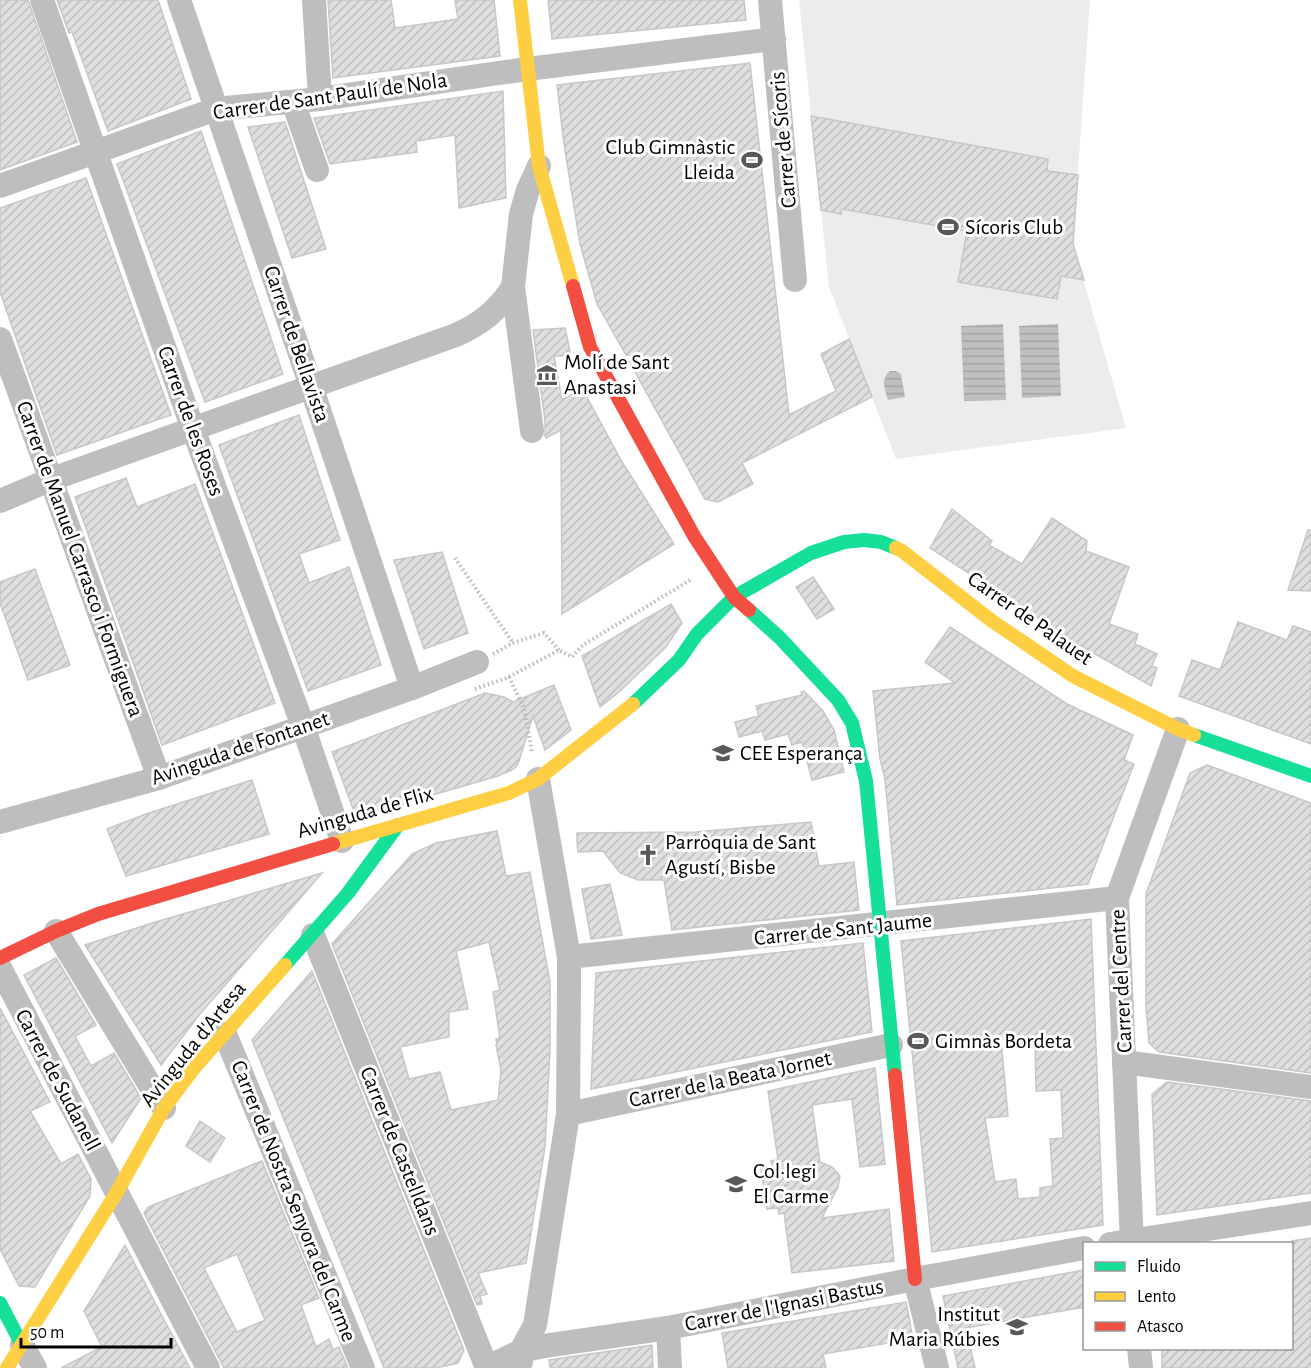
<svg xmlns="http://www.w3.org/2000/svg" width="1311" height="1368" viewBox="0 0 1311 1368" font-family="'Alegreya Sans',sans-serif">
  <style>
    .grass { fill: #ececec }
    .water { fill: url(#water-rules) }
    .building { fill: url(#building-hatch); stroke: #c7c7c7; stroke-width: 1.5; fill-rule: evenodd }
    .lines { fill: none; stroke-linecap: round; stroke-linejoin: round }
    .path { stroke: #b9b9b9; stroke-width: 4; stroke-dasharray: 1.5 3; stroke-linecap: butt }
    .street { stroke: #bebebe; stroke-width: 24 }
    .fast { stroke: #16e098; stroke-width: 14 }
    .slow { stroke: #ffcf43; stroke-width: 14 }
    .jam { stroke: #f24e42; stroke-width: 14 }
    .labels { text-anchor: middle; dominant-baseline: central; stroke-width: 6; stroke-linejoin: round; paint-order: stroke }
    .street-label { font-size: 22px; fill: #000; stroke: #fff }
    .poi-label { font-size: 22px; fill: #000; stroke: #fff; text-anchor: start }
  </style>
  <defs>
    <pattern id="water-rules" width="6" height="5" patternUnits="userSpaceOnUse" patternTransform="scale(1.5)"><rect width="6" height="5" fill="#bfbfbf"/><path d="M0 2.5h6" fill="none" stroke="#a2a2a2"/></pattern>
    <pattern id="building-hatch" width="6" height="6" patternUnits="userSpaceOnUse" patternTransform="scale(1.5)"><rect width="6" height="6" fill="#dfdfdf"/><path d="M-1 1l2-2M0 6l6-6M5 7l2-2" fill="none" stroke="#bebebe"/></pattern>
  </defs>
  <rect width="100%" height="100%" fill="#fff"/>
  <!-- grass -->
  <path class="grass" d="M799,0H1090L1073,244L1126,428L896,459L829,287Z"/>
  <!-- water -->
  <g class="water">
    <path d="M1003,324L1006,400L964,401L961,326Z"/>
    <path d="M1058,324L1061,396L1022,398L1019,326Z"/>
    <path d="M890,371H896L901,374L905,397L888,400C885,389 880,379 890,371Z"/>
  </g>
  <!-- building -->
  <g class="building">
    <path d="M0,0H28L77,142L0,170Z"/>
    <path d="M57,0H158L191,99L108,131L72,32L69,33Z"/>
    <path d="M328,0H391L395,28L458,19L455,0H494L500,56L333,78Z"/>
    <path d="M548,0H744L746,20L552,39Z"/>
    <path d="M750,63L789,415L836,391L821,354L849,339L872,397L742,463L753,484L718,502L705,499L629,361L639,355H626L597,304L580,244L564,144L557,85Z"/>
    <path d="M503,91L506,198L459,208L455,135L416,141L417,152L330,164L314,118Z"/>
    <path d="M811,116L1048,159L1047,171L1078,175L1073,244L1084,280L1061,276L1057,299L958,282L967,231L842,209L841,214L821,210Z"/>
    <path d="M285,122L326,249L292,258L248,127Z"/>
    <path d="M201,131L283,374L205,402L117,164Z"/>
    <path d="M86,178L171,415L57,455L0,292V208Z"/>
    <path d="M565,328L571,356H554L562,400L582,388L622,462L674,544L562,614L561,430L546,438L545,436V421L533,330Z"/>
    <path d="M299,415L340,540L299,554L309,583L349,567L381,665L308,691L219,445Z"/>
    <path d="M126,478L137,507L195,484L275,703L162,745L75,497Z"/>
    <path d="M952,509L992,541L989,545L1022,564L1052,518L1087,541L1086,551L1129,567L1109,624L1138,634L1135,644L1157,654L1152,666L1157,668L1151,686L1071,640L930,548Z"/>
    <path d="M1308,530H1311V591L1288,590Z"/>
    <path d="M442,552L468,633L424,649L394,560Z"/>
    <path d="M35,569L70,665L28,680L0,603V582Z"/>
    <path d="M813,577L834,609L817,619L796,587Z"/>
    <path d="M671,604L682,623L665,648L619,692L600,707L582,656Z"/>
    <path d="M1238,622L1287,640L1293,626L1311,632V744L1179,696L1192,660L1220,670Z"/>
    <path d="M950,627L1067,704L1133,735L1124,760L1134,764L1088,884L897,905L885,779L880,759L873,691L955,683L925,662Z"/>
    <path d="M554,685L571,730L545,750L533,716L518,764L514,769L498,776L356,817L332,752L485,693L504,697L513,702Z"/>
    <path d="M804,691L823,711L834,730L844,772L812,780L802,742L792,745L788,734L765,740L762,731L739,737L735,722L759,716L756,706L802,695L801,692Z"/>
    <path d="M1207,765L1311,803V1073L1159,1052L1149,1043L1146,1007V894L1190,773Z"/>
    <path d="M252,780L269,834L126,876L107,829L146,814Z"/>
    <path d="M811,822L819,866L854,862L859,910L672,930L664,880H638L620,873L603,851L578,852L577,842V833L695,832Z"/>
    <path d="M497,831L506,876L530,872L550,982V1049L545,1147L526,1263L478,1273L487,1294L480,1296L482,1304L477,1305L332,944L412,854L436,843ZM489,942L500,990L493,992L500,1038L496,1039L497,1045H496L501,1070L498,1100L451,1110L440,1072L409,1079L400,1047L449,1037V1012L468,1009L456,951Z"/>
    <path d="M322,873L200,1014L161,1065L85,945L149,924Z"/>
    <path d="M610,884L622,935L591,939L582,889Z"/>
    <path d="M1091,919L1103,1225L932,1252L901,941ZM1035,1037L1036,1091L1061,1090L1063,1138L1050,1139L1053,1186L1040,1188V1197L1018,1199L1016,1179L995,1182L985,1118L1008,1116L1001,1039Z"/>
    <path d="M863,943L872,1032L591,1089L596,973Z"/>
    <path d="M56,958L96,1025L75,1036L91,1066L114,1053L141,1098L112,1143L24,975Z"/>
    <path d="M312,971L464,1350L458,1363L436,1368H384L252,1040Z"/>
    <path d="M0,1008L50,1102L30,1111L61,1164L78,1154L91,1179L90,1196L35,1287L19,1286L0,1249Z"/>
    <path d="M875,1068L885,1164L860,1167L852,1099L812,1105L820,1162L832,1167L840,1176L838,1187L822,1218L889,1209L894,1261L792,1273L784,1213L779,1214L778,1208L767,1209L761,1169L772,1167L771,1161L778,1160L768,1091Z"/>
    <path d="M1167,1082L1311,1101V1193L1157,1215L1152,1094Z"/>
    <path d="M200,1121L225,1138L210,1162L186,1146Z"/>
    <path d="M262,1161L319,1298L301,1305L316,1347L329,1339L333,1350L339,1347L348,1368H224L144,1213L148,1207ZM237,1254L265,1320L237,1332L204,1268Z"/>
    <path d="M1311,1238V1368H1162V1348H1292V1241Z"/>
    <path d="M125,1245L162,1316L190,1368H61L102,1347L84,1311Z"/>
    <path d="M1084,1270V1307L966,1328L975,1368H958L943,1296Z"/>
    <path d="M906,1302L913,1339L823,1354L826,1368H728L722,1333Z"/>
    <path d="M652,1345L653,1368H550L549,1360Z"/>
  </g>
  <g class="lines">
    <!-- path -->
    <g class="path">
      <path d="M455,558L513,643"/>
      <path d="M493,654L513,643L544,633L559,650"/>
      <path d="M509,677L559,650L572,657L583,645L692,579"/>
      <path d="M475,689L509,677L524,708L532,752"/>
    </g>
    <!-- street -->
    <g class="street">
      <path d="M42,0L193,429L303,726L342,841"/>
      <path d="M179,0L311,386L412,688"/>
      <path d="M314,0L320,99"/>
      <path d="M770,0L795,280"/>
      <path d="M293,102L317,170"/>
      <path d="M0,186L216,109L320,99L527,69L774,39"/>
      <path d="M0,339L159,778"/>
      <path d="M532,431L513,287L521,214L528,190L539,166"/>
      <path d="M0,501L52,479L456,335C481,324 498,310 513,287"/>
      <path d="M0,822L159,778L412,688L477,662"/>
      <path d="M56,931L164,1108"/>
      <path d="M313,935L487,1368"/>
      <path d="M569,957L1117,898"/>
      <path d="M0,968L208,1368"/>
      <path d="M225,1034L363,1368"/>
      <path d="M1124,1062L1311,1087"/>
      <path d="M568,1114L891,1045"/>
      <path d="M1110,1244L1311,1213"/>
      <path d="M1132,1244L1117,898L1178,729"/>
      <path d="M915,1279L937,1368"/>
      <path d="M668,1328L670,1368"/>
      <path d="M22,1345L35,1368"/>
      <path d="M1139,1348L1141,1368"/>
      <path d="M521,1362V1351L535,1325L568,1114L569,984V957L538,779"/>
      <path d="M486,1368L521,1351L544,1346L668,1328L915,1279L1084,1248"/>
    </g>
    <!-- fast -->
    <g class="fast">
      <path d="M749,610L780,638L838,700L852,723L866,781L895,1075"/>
      <path d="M633,704L679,660L697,634L734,597L811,553L844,542L864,540L881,542L896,548"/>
      <path d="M1194,735L1311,776"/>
      <path d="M285,965L348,893L398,825"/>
      <path d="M0,1303L22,1345"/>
    </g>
    <!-- slow -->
    <g class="slow">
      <path d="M520,0L539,166L573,286"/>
      <path d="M896,548L902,551L992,621L1073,676L1178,729L1194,735"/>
      <path d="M333,844L509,793L538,779L633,704"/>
      <path d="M7,1368L117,1192L164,1108L195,1067L285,965"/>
    </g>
    <!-- jam -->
    <g class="jam">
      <path d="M573,286L590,347L694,536L734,597L749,610"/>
      <path d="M0,958L56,931L98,914L333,844"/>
      <path d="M895,1075L915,1279"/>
    </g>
  </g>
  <!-- icons -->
  <defs>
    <symbol id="stadium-bare" viewBox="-9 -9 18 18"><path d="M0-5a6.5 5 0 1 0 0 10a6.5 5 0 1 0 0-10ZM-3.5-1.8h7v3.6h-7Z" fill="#595959" stroke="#fff" stroke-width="2.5" paint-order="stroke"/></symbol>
    <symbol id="museum-bare" viewBox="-9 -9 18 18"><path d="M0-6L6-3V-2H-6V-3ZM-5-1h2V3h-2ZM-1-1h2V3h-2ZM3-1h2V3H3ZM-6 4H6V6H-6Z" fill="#595959" stroke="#fff" stroke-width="2.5" paint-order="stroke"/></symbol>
    <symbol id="school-bare" viewBox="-9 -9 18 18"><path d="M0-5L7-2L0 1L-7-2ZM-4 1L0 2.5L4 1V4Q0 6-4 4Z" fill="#595959" stroke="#fff" stroke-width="2.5" paint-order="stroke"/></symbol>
    <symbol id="church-bare" viewBox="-9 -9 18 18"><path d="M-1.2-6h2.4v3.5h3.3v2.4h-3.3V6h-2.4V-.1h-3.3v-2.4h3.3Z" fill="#595959" stroke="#fff" stroke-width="2.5" paint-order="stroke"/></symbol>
  </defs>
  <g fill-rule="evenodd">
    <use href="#stadium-bare" x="737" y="145" width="30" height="30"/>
    <use href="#stadium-bare" x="933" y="212" width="30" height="30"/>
    <use href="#museum-bare" x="532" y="360" width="30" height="30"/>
    <use href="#school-bare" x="708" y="738" width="30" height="30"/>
    <use href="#church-bare" x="633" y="840" width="30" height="30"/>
    <use href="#stadium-bare" x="903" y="1026" width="30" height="30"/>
    <use href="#school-bare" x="721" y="1169" width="30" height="30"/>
    <use href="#school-bare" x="1002" y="1312" width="30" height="30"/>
  </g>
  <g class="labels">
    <!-- street labels -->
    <g class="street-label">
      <text transform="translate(330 96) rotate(-8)">Carrer de Sant Paulí de Nola</text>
      <text transform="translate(783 140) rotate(-95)">Carrer de Sícoris</text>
      <text transform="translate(297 344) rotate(71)">Carrer de Bellavista</text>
      <text transform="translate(191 421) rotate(70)">Carrer de les Roses</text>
      <text transform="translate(80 559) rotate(70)">Carrer de Manuel Carrasco i Formiguera</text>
      <text transform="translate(1030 618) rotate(35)">Carrer de Palauet</text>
      <text transform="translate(240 748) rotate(-19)">Avinguda de Fontanet</text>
      <text transform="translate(365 812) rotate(-16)">Avinguda de Flix</text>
      <text transform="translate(843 929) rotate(-6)">Carrer de Sant Jaume</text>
      <text transform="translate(1121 981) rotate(-93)">Carrer del Centre</text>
      <text transform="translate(193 1044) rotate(-51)">Avinguda d'Artesa</text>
      <text transform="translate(730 1079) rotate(-12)">Carrer de la Beata Jornet</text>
      <text transform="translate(58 1080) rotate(62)">Carrer de Sudanell</text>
      <text transform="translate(400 1151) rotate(68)">Carrer de Castelldans</text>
      <text transform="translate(294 1201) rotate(68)">Carrer de Nostra Senyora del Carme</text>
      <text transform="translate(784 1305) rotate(-11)">Carrer de l'Ignasi Bastus</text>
    </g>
    <!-- poi labels -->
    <g class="poi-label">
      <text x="735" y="147" text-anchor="end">Club Gimnàstic<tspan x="735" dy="25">Lleida</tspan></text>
      <text x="965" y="227">Sícoris Club</text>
      <text x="564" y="362">Molí de Sant<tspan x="564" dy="25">Anastasi</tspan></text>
      <text x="740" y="753">CEE Esperança</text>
      <text x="665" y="842">Parròquia de Sant<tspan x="665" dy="25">Agustí, Bisbe</tspan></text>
      <text x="935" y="1041">Gimnàs Bordeta</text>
      <text x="753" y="1171">Col·legi<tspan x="753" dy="25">El Carme</tspan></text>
      <text x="1000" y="1314" text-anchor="end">Institut<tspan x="1000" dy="25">Maria Rúbies</tspan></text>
    </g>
  </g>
  <!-- legend -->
  <rect x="1083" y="1242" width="210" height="108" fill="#ffffff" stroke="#999999" stroke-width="1.5"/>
  <rect x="1095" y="1262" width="30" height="9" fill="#16e098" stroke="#999999" stroke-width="1.5"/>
  <text x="1137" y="1272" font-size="18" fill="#000000">Fluido</text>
  <rect x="1095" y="1292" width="30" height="9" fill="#ffcf43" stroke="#999999" stroke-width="1.5"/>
  <text x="1137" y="1302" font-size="18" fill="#000000">Lento</text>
  <rect x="1095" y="1322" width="30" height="9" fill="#f24e42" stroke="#999999" stroke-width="1.5"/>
  <text x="1137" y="1332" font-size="18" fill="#000000">Atasco</text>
  <!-- scale -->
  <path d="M21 1338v9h150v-9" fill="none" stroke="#000000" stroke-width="3"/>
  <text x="30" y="1338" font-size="18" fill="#000000" stroke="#ffffff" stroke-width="4.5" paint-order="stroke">50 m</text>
</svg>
